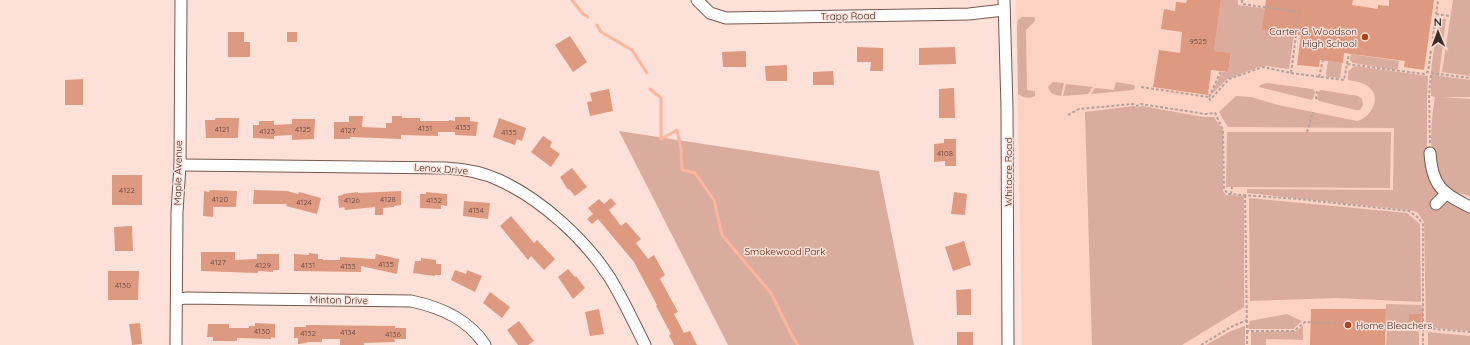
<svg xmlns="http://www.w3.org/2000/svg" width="1470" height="345" viewBox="0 0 1470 345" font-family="Quicksand,sans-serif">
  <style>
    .built { fill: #fcd2c3 }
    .green { fill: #daac9d }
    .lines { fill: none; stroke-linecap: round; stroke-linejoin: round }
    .stream { stroke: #fdb59d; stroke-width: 3 }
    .building { fill: #de9981 }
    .minor-casing { stroke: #75584e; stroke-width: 13 }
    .path { stroke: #b8a19a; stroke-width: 2; stroke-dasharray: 3 2; stroke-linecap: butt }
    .minor { stroke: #fff; stroke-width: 11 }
    .poi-dot { fill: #ab451f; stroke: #fde1d8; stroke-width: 1.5 }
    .labels { text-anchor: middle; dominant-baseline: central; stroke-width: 3; stroke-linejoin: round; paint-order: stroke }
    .number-label { font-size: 8px; fill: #644a40 }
    .street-label { font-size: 10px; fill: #3c2f2a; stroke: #fde1d8 }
    .poi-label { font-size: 10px; fill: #3c2f2a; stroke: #fde1d8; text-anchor: end }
    .park-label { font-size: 10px; fill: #541700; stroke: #fde1d8 }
  </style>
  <rect width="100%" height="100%" fill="#fde1d8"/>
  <!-- built -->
  <path class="built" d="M1016,0H1470V345H1022Z"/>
  <!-- green -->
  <g class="green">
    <path d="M1221,0H1238V5L1297,13L1289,69L1267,66L1259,67L1227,79L1210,96L1222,72H1228L1231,54L1214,51Z"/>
    <path d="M1453,0H1470V2L1462,1L1470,2V76L1442,72Z"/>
    <path d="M1022,17H1034L1035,19V21L1026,30L1027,90L1035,91V96C1030,99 1023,98 1018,94L1017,27L1018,20Z"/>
    <path d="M1438,18L1446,19L1439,76L1470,80V97H1443L1470,99V196C1464,194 1457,193 1452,191C1424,176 1431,122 1435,97L1431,96V71Z"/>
    <path d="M1351,54L1399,61L1398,69L1395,70L1353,63L1350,60Z"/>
    <path d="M1328,61L1342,63L1340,78L1328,77L1326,74Z"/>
    <path d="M1354,66L1428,76L1427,96V161L1448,199L1470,210V331L1426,327L1424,222L1417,212L1410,210L1247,193V189L1393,190L1394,128L1228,127L1219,112L1236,96L1251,97L1278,105L1357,121C1373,116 1383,95 1366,85C1361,82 1353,81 1348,80V72Z"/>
    <path d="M1053,82L1064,83L1061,96C1054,95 1050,93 1048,87Z"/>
    <path d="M1116,82L1134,85L1135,88L1133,90L1091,94L1095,88L1114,90Z"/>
    <path d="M1267,83L1313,89L1315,92L1314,97L1312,100L1259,87L1260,85Z"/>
    <path d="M1066,84L1093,87L1088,94L1063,96Z"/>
    <path d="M1321,90L1358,96L1362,99L1363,105L1360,110H1356L1319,101L1317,99L1318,92Z"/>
    <path d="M1134,106L1137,108L1142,106L1203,117H1214L1223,131V191L1226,195L1244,196V307L1182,345H1092L1085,112Z"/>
    <path d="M619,131L879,171L914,345H728Z"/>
    <path d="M1227,132H1391L1390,188L1226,187Z"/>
    <path d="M1249,198L1407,213L1420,224L1421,302L1337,298L1250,301Z"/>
    <path d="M1386,304L1421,305L1423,308V326L1392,325L1386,321Z"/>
    <path d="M1287,314L1302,321L1293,329H1249L1248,326L1250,321Z"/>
    <path d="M1245,326V345H1206L1231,331Z"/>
    <path d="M1303,326V340L1266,339V345H1251V332L1296,331Z"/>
    <path d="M1387,331H1417L1419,333V345H1386Z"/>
    <path d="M1428,332L1470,336V345H1428Z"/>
  </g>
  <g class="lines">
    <!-- stream -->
    <g class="stream">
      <path d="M572,0L583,14L588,17"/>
      <path d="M597,25L601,32L632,50L647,73"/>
      <path d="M650,89L661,98V139L677,130L681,149L682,170L695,173L714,200L722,235L771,293L792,336L798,345"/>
    </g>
  </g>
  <!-- building -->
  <g class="building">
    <path d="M1187,0H1221L1214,51L1231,53L1228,72L1211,70L1208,95L1153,87L1159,50L1180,53L1182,32L1161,29L1164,9L1175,11L1176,2L1186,3Z"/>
    <path d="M1266,0H1353L1352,5L1378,9V5L1389,6V0H1434L1424,70L1404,67L1405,61L1344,53L1343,63L1320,60L1319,67L1297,65L1301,35L1262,30Z"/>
    <path d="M228,32H244V42H250V57H228Z"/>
    <rect x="287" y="32" width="10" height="10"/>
    <path d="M570,36L587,62L573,72L555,45Z"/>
    <path d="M857,47L883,48V71H870L871,62H857Z"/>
    <path d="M955,47L956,64L919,65V48Z"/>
    <path d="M746,51V67H723L722,52Z"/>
    <path d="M787,65V81H766L765,66Z"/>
    <path d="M833,71L834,85H813V72Z"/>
    <path d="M83,79V105H65V80Z"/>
    <path d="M954,88L955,118H939V89Z"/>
    <path d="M609,89L613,111L590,116L587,102L592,101L590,93Z"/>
    <path d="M349,116H363L362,127L386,128V123H392V116H402V118H420V121H449V120L455,121V117H470V121L478,122L476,136L455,135V132H438V136L401,135V139L350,137V139H334V122H349Z"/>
    <path d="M215,118H239L238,138H206L205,120H215Z"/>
    <path d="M499,118L526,128L522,141L517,139L515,145L493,137Z"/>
    <path d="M292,119H315L314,139L292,140V135L274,136V139L253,138V125H259V121H274V125L292,124Z"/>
    <path d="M543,136L552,142L550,147L560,154L551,167L531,152Z"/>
    <path d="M944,139H956V166H945V161L934,162V144L944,143Z"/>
    <path d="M572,168L587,187L575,196L569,189L568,190L560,177Z"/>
    <rect x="112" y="175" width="30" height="30"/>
    <path d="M210,190L237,191L236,207H213V217L203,216L204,191L209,192Z"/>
    <path d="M254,190L287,191L298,194L299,192L321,198L317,214L286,206L287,204H253Z"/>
    <path d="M401,191V205L394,206V207L383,208V215H375V207L345,210L344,207L339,208L338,196L343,195V194L358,192V193Z"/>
    <path d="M426,192L447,194V206L441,205V209L420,208V194H426Z"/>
    <path d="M954,192L967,194L965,215L951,214Z"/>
    <path d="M611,198L616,204L609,210L621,226L626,222L641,239L636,243L648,259L654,255L665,275L660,279L678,312L674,314L684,333L690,331L697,345H674L669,335L671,334L656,306L657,305L634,262L598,219L592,224L587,219L593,214L588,208L599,199L604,204Z"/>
    <path d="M464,201L490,203L488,219L463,216Z"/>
    <path d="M511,216L534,243L537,240L555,259L544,270L531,256L528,260L500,226Z"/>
    <path d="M132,226L133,251H115L114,227Z"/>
    <path d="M964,241L971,265L953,271L945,247Z"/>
    <path d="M201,252H235V260L257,259V254H279V270H273V272L258,271V273L201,271Z"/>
    <path d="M309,253L318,254V259H323V260H340V257L375,259L376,254L399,259L397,274L361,266V272L294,271V254L309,255Z"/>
    <path d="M421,258L436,260V264H441V275H435V276L413,273L415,261H421Z"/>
    <path d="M568,269L575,277L576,276L585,288L573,299L558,277Z"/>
    <path d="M455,270L466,274L467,270L482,276L475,292L451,280Z"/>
    <path d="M108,271H139L138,300H108Z"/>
    <path d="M971,289V315H957L956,290Z"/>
    <path d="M490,292L510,307L502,318L483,303Z"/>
    <path d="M599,309L604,334L590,336L585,312Z"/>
    <path d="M1311,309H1386L1385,345H1310Z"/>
    <rect x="1409" y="314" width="12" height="9"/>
    <path d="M519,321L534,341L528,345H518L507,330Z"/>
    <path d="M140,323L142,344L132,345L129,324Z"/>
    <path d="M255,323L275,324V338L271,337V339L237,338V341H213V337H207L208,324H229V328H249V326H255Z"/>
    <path d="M306,325L395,326V328H406V339H394L395,342L364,343V345H340V339H322V342H307V343L298,344V338H294V327H306Z"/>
    <rect x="957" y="332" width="16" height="13"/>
  </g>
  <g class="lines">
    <defs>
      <g id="minor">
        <path d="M697,0L710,13L726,18L969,14L1004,10"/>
        <path d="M1004,0L1007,108L1008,345"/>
        <path d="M1430,153C1432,186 1442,193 1470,207"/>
        <path d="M180,165L446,168C464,169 482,172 499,180C541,199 585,239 610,278C623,299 634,323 645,345"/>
        <path d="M1436,204L1446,194"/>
        <path d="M177,299L187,298L411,301C440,307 469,320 485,345"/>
        <path d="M176,345L177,212L180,165L181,0"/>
      </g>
    </defs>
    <!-- minor casing -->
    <use href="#minor" class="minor-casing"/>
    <!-- path -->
    <g class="path">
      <path d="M1242,0V4L1299,12L1291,73"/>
      <path d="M1436,14L1450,16"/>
      <path d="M1347,64L1349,54"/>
      <path d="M1431,73L1470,78"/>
      <path d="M1319,77L1323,60"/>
      <path d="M1141,87L1209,97L1210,100L1229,79L1263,67L1291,73L1344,80L1347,64L1424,74L1428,72L1438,0"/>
      <path d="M1209,97L1221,71"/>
      <path d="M1316,99L1317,90"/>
      <path d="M1068,115L1079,109L1133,104L1137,106L1141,104L1205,114L1215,113L1223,130L1224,189L1228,194L1298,199L1409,211L1417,217L1423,224V345"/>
      <path d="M1307,132L1313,112"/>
      <path d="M1430,143L1429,95L1431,73"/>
      <path d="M1231,194L1232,187"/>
      <path d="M1245,195L1247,331H1294L1305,322L1424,328L1470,332"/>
      <path d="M1247,331V345"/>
      <path d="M1201,345L1231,327L1247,320"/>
    </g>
    <!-- minor -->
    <use href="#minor" class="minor"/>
  </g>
  <!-- markers -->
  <g class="poi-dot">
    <circle cx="1365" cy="37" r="4"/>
    <circle cx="1348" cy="325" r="4"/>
  </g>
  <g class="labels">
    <!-- number labels -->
    <g class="number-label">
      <text x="1198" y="41">9525</text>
      <text x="463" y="127">4133</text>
      <text x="425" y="128">4131</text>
      <text x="222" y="129">4121</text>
      <text x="303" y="129">4125</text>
      <text x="348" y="130">4127</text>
      <text x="267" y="131">4123</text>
      <text x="509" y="132">4135</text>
      <text x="945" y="153">4108</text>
      <text x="127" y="190">4122</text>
      <text x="220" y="199">4120</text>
      <text x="388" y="199">4128</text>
      <text x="352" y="200">4126</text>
      <text x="434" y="200">4132</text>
      <text x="304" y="202">4124</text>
      <text x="476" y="210">4134</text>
      <text x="218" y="262">4127</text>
      <text x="386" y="264">4135</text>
      <text x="263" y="265">4129</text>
      <text x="308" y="265">4131</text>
      <text x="348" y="266">4133</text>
      <text x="123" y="285">4130</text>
      <text x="262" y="331">4130</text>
      <text x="348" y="332">4134</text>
      <text x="308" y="333">4132</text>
      <text x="393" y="334">4136</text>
    </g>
    <!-- street labels -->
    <g class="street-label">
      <text transform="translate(848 16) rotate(-1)">Trapp Road</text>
      <text transform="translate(441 169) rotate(4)">Lenox Drive</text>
      <text transform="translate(1008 172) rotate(-90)">Whitacre Road</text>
      <text transform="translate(178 173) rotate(-89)">Maple Avenue</text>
      <text transform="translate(339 300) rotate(1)">Minton Drive</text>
    </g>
    <!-- poi labels -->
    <g class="poi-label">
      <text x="1357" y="31">Carter G. Woodson<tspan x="1357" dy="12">High School</tspan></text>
      <text x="1356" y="325" text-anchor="start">Home Bleachers</text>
    </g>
    <!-- park labels -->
    <g class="park-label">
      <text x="785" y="251">Smokewood Park</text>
    </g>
  </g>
  <!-- north arrow -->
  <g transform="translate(1438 32) rotate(359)" stroke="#fde1d8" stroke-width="3" paint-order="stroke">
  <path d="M0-3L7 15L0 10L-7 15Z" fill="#3c2f2a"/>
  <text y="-6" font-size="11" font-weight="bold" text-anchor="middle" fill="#3c2f2a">N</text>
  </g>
</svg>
